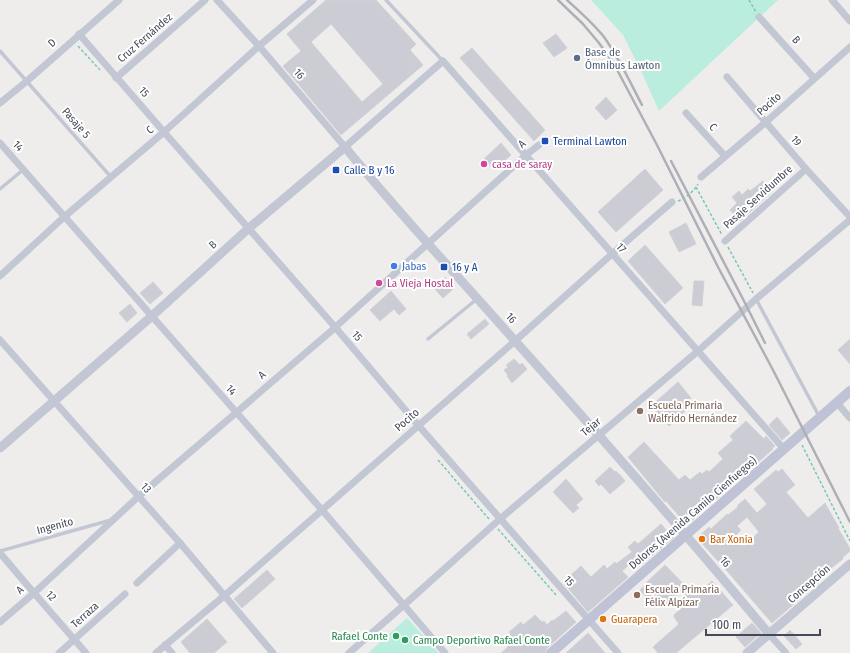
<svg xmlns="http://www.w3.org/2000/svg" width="850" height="653" viewBox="0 0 850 653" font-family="'Fira Sans Condensed',sans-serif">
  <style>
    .green { fill: #bbedde }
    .building { fill: #cccdd4; stroke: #d1d1d8; fill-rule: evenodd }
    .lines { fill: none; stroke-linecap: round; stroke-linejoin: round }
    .path { stroke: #74c9ba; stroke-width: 1.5; stroke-dasharray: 3 2; stroke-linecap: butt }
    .service { stroke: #c3c7d4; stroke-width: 3.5 }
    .minor { stroke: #c3c7d4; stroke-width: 7 }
    .tertiary { stroke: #c3c7d4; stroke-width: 9 }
    .secondary { stroke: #bfc3d5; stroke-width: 10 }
    .rail { stroke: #afafb7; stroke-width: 2.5 }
    .service-dot { fill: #5c6f8a; stroke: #fff; stroke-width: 1.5 }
    .transit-dot { fill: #1a4fb4; stroke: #fff; stroke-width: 1.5 }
    .hotel-dot { fill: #d1479c; stroke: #fff; stroke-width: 1.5 }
    .shop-dot { fill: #3f7fe0; stroke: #fff; stroke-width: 1.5 }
    .education-dot { fill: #8d6e63; stroke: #fff; stroke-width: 1.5 }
    .food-dot { fill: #e8710a; stroke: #fff; stroke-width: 1.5 }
    .leisure-dot { fill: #2e9e5b; stroke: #fff; stroke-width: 1.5 }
    .labels { text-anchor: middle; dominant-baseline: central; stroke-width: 4; stroke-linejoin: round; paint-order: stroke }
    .street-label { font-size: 11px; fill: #454a59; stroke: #fff }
    .service-label { font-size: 11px; fill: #4e5e75; stroke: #fff; text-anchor: start }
    .transit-label { font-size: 11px; fill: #164399; stroke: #fff; text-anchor: start }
    .hotel-label { font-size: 11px; fill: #b23c85; stroke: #fff; text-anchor: start }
    .shop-label { font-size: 11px; fill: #366cbe; stroke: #fff; text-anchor: start }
    .education-label { font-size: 11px; fill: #785e54; stroke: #fff; text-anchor: start }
    .food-label { font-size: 11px; fill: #c56008; stroke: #fff; text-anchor: start }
    .leisure-label { font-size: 11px; fill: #27864d; stroke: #fff; text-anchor: end }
  </style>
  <rect width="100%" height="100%" fill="#efedec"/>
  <!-- green -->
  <g class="green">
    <path d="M591,0H778L659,111L641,71L623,35Z"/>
    <path d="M407,618L439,653H368Z"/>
  </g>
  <!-- building -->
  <g class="building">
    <path d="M326,0H376L416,44L410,50L423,65L341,135L283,66L301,51L287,34ZM331,24L383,84L362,102L311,42Z"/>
    <path d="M556,34L567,48L554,57L543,43Z"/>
    <path d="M472,48L545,130L534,141L460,58Z"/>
    <path d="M606,97L617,110L606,120L595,108Z"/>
    <path d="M501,143L511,155L494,170L484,159Z"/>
    <path d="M645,169L663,190L616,232L598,212Z"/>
    <path d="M763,181L772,192L740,221L730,210L737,203L732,197L739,191L742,195L748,189L750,191Z"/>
    <path d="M686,223L696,244L679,252L669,232Z"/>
    <path d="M645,245L683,288L665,304L628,261Z"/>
    <path d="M445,277L454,288L443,298L433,287Z"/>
    <path d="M694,281H704L702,306L692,305Z"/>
    <path d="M153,282L163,293L150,304L140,293Z"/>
    <path d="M391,291L406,309L399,315L394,309L380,321L370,310Z"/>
    <path d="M130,304L137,313L127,322L119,313Z"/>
    <path d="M485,319L489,324L471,339L467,334Z"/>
    <path d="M850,339V364L838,350Z"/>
    <path d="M514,359L520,365L522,363L527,369L512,383L507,376L508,375L504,370L508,367L506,365Z"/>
    <path d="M678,382L691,398L686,402L690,406L669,426L651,406Z"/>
    <path d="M777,417L790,433L782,440L769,425Z"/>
    <path d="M746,421L764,439L766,436L775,446L772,448L773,449L687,525L666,501L665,502L660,496L628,457L644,442L679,480L685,475L690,480L700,472L702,474L707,470L709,472L723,459L718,453L733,440L730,436Z"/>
    <path d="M610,467L615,472L616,471L621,476L625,481L610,494L601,484L599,486L595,481Z"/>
    <path d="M782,469L795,485L786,492L808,518L825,503L839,528H838L850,549V551L842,558L843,559L826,572V573L817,581V582L810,590L772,623L727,571L697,538L709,527L711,529L727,514L728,515L738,507L737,506L745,499L757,513L767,504L754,489L776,470L778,472ZM747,517L759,532L744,546L735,536L741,530L737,526Z"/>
    <path d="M566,479L583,499L576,505L579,508L573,513L553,492Z"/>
    <path d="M661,524L673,538L642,564L637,558L622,571L628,577L588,612L563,582L581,566L591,577L604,565L607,569L615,562L616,564L632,552L628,547L635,541L638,544Z"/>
    <path d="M665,565L695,596L712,581L733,605L676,653H658L653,647L679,624L674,617V615L689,601L681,592L667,605L660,597L652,604L640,590L647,583V582Z"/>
    <path d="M267,570L275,579L242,608L234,599Z"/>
    <path d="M566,611L576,622L547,648L545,653H501L508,647L502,641L511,633L509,632L521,622L523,625L535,615L542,622L544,621L547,625L552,620L553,621Z"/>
    <path d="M207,619L227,642L214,653H190L181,642Z"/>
    <path d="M752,623L761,633L745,647L736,637Z"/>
    <path d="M790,630L802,644L796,649L784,636Z"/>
    <path d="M588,633L605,653H566Z"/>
  </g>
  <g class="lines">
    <!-- path -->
    <g class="path">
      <path d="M749,0L756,12"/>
      <path d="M78,46L100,70"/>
      <path d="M696,187L722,235"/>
      <path d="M678,201C686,198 694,191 698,184"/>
      <path d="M728,247L753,293"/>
      <path d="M802,445L850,541"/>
      <path d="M438,460L489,519"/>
      <path d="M498,529L556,595"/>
    </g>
    <!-- service -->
    <g class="service">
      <path d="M386,0L443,61"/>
      <path d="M0,51L111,177"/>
      <path d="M0,189L24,169"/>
      <path d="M756,299L819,416"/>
      <path d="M428,339L477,299"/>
      <path d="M0,551L111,520"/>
    </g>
    <!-- minor -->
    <g class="minor">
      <path d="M217,0L259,46L345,147L443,61L784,449"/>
      <path d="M832,0L850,21"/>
      <path d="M759,17L814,78"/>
      <path d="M79,34L164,132L335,327L418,425L618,653"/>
      <path d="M727,77L806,169L850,217"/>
      <path d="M116,78L205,0"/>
      <path d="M0,103L27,81L119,0"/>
      <path d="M686,113L725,156"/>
      <path d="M0,143L322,510L445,653"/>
      <path d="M701,177L766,122L850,47"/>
      <path d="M725,241L806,169"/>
      <path d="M0,276L64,217L164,132L259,46L313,0"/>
      <path d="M0,340L180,543L273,653"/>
      <path d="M837,403L850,418"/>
      <path d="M0,553L34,593L86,653"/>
      <path d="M137,583L180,543"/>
      <path d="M0,622L34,593L139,496L330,332L526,155L539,145"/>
      <path d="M769,634L786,653"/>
      <path d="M165,645L172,653"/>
      <path d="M59,653L125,594"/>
      <path d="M156,653L224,596L515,341L612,254L672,202"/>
      <path d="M349,653L404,605L500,519L698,351L756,299L850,220"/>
    </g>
    <!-- tertiary -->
    <g class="tertiary">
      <path d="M0,448L152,316L249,228L345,147C399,214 459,277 516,342C602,438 687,535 769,634"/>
      <path d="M747,653L850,564"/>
    </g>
    <!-- secondary -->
    <path class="secondary" d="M551,653L850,391"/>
    <!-- rail -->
    <g class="rail">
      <path d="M558,0L583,24L599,43L614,64L657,145L718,267L773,370L850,522"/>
      <path d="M567,0C580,12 593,23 604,37C619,58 630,82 642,105"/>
      <path d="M671,161L744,301L765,343"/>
    </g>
  </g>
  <!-- markers -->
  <circle class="service-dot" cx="577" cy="58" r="4"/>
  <g class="transit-dot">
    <rect x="541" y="137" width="8" height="8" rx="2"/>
    <rect x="332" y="166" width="8" height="8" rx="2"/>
    <rect x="440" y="263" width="8" height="8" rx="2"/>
  </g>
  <g class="hotel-dot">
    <circle cx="484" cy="164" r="4"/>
    <circle cx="379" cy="283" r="4"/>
  </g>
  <circle class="shop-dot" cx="394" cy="266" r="4"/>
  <g class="education-dot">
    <circle cx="640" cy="411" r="4"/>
    <circle cx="637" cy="595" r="4"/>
  </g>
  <g class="food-dot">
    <circle cx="702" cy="539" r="4"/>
    <circle cx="603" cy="619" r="4"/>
  </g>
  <g class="leisure-dot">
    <circle cx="396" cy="636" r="4"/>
    <circle cx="405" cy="640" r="4"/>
  </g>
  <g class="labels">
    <!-- street labels -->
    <g class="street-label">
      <text transform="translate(145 38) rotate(-41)">Cruz Fernández</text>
      <text transform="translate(796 40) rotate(48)">B</text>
      <text transform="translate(52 43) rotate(-42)">D</text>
      <text transform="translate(299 74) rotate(50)">16</text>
      <text transform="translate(144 92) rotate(49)">15</text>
      <text transform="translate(769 104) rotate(-42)">Pocito</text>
      <text transform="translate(76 123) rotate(49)">Pasaje 5</text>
      <text transform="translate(713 127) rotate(48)">C</text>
      <text transform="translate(150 130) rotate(-40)">C</text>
      <text transform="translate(796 141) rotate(50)">19</text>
      <text transform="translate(522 144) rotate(-40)">A</text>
      <text transform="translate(18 146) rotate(48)">14</text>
      <text transform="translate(758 197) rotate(-42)">Pasaje Servidumbre</text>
      <text transform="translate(213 245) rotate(-42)">B</text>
      <text transform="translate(621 248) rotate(49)">17</text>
      <text transform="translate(511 318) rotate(48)">16</text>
      <text transform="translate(357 336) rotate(50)">15</text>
      <text transform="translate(262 375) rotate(-40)">A</text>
      <text transform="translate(231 390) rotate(49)">14</text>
      <text transform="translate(407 420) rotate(-41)">Pocito</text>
      <text transform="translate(591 427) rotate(-40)">Tejar</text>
      <text transform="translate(146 488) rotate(49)">13</text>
      <text transform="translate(693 513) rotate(-41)">Dolores (Avenida Camilo Cienfuegos)</text>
      <text transform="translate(55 526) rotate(-15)">Ingenito</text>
      <text transform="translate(725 562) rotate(50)">16</text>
      <text transform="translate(569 581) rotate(49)">15</text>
      <text transform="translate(809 584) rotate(-41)">Concepción</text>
      <text transform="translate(20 590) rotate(-40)">A</text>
      <text transform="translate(51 596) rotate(49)">12</text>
      <text transform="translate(85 615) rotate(-42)">Terraza</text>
    </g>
    <!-- service labels -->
    <g class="service-label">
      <text x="585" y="52">Base de<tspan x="585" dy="13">Ómnibus Lawton</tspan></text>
    </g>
    <!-- transit labels -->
    <g class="transit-label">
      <text x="553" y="141">Terminal Lawton</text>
      <text x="344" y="170">Calle B y 16</text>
      <text x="452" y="267">16 y A</text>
    </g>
    <!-- hotel labels -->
    <g class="hotel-label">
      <text x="492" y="164">casa de saray</text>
      <text x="387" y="283">La Vieja Hostal</text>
    </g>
    <!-- shop labels -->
    <g class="shop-label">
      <text x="402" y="266">Jabas</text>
    </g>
    <!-- education labels -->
    <g class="education-label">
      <text x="648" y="405">Escuela Primaria<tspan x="648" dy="13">Walfrido Hernández</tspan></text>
      <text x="645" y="589">Escuela Primaria<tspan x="645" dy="13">Félix Alpízar</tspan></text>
    </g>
    <!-- food labels -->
    <g class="food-label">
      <text x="710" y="539">Bar Xonia</text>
      <text x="611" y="619">Guarapera</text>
    </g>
    <!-- leisure labels -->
    <g class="leisure-label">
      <text x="388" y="636">Rafael Conte</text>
      <text x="413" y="640" text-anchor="start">Campo Deportivo Rafael Conte</text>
    </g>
  </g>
  <!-- scale -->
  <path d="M706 629v6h114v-6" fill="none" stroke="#454a59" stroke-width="2"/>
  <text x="712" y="629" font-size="12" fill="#454a59" stroke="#ffffff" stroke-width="3" paint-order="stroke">100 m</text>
</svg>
